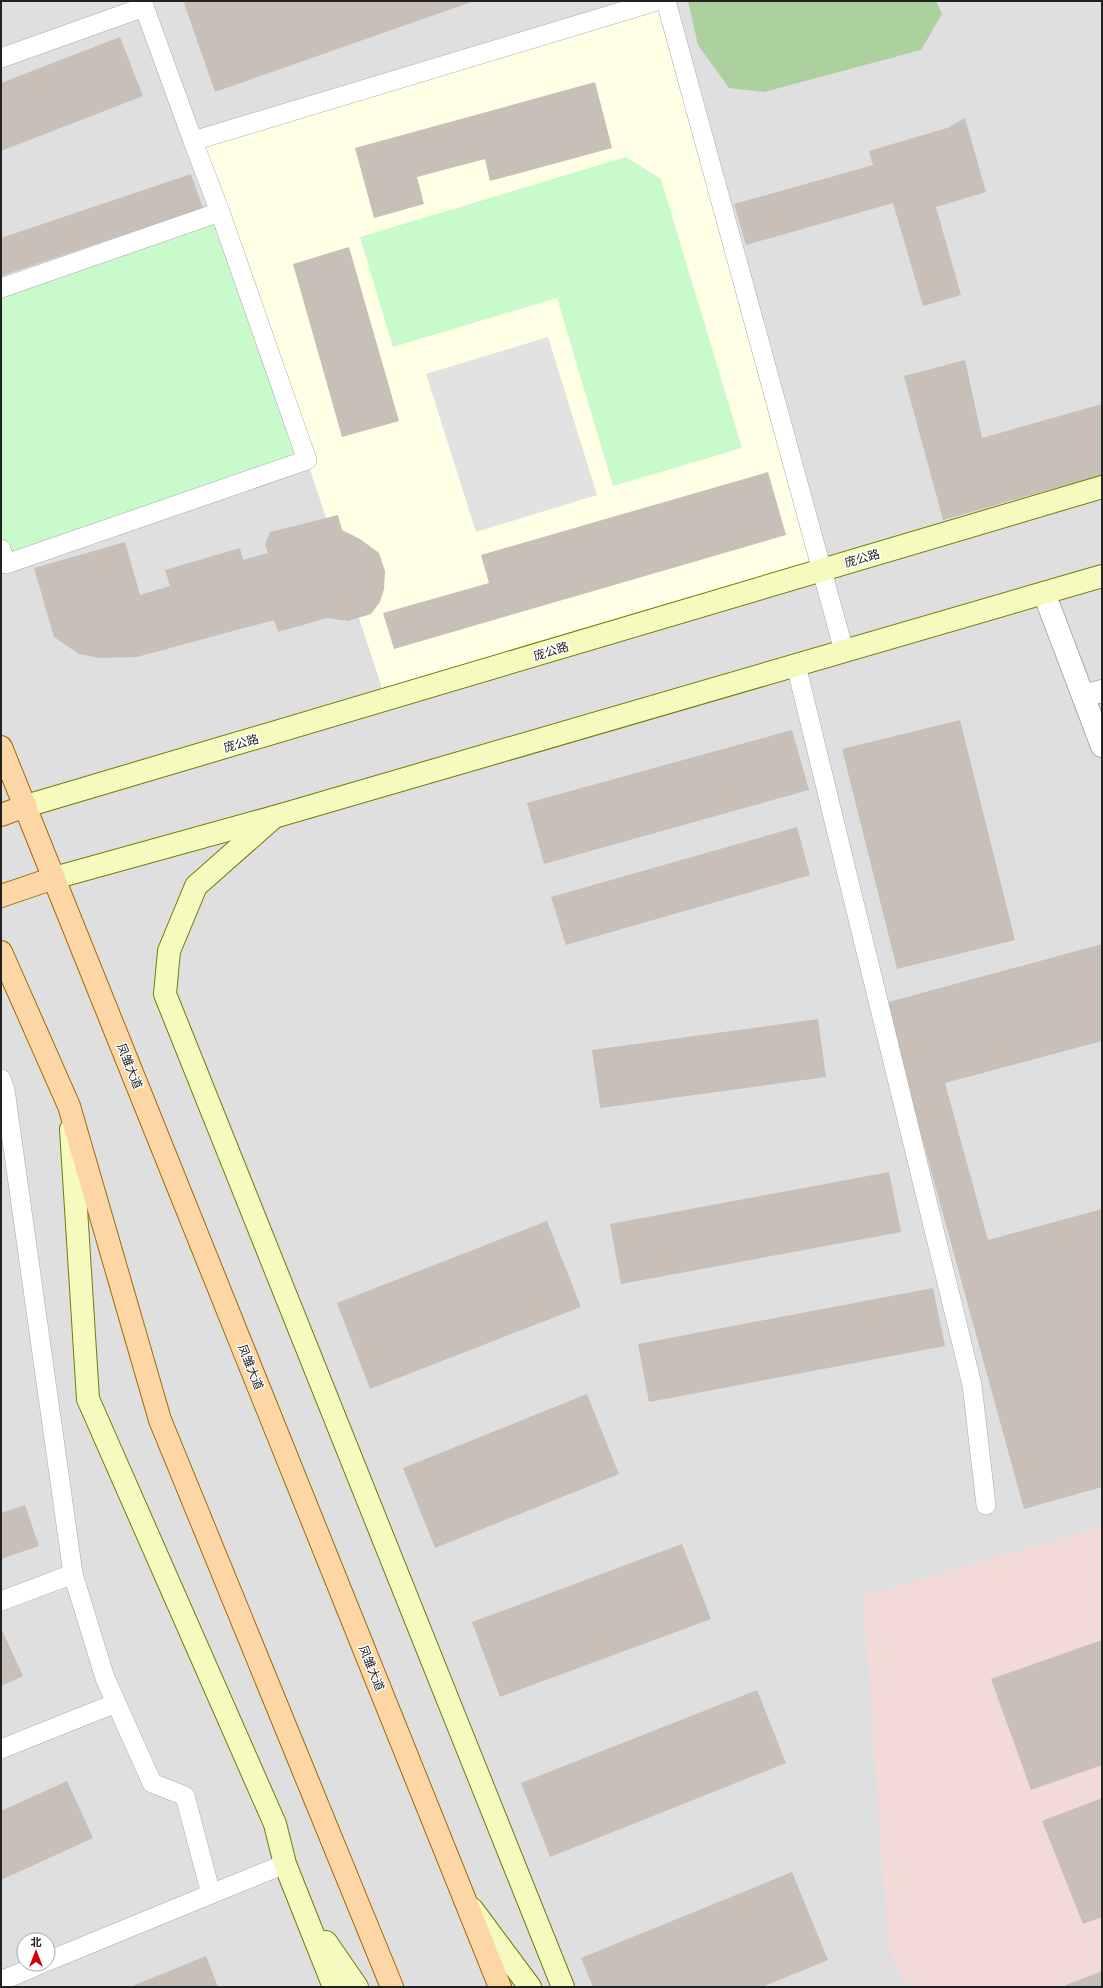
<svg xmlns="http://www.w3.org/2000/svg" width="1103" height="1988" viewBox="0 0 1103 1988" font-family="'IBM Plex Sans','Noto Sans SC',sans-serif">
  <style>
    .residential { fill: #e0dfdf; fill-rule: evenodd }
    .commercial { fill: #f2dad9 }
    .education { fill: #ffffe5 }
    .forest { fill: #add19e }
    .park { fill: #c8facc }
    .parking { fill: #e2e2e2 }
    .building { fill: #c7bfb8 }
    .lines { fill: none; stroke-linecap: round; stroke-linejoin: round }
    .lane-casing { stroke: #a9a9a9; stroke-width: 20 }
    .street-casing { stroke: #a9a9a9; stroke-width: 24 }
    .secondary-casing { stroke: #707d05; stroke-width: 24 }
    .primary-casing { stroke: #a06b00; stroke-width: 24 }
    .lane { stroke: #fff; stroke-width: 19 }
    .street { stroke: #fff; stroke-width: 22 }
    .secondary { stroke: #f7fabf; stroke-width: 22 }
    .primary { stroke: #fcd6a4; stroke-width: 22 }
    .labels { text-anchor: middle; dominant-baseline: central; stroke-width: 3; stroke-linejoin: round; paint-order: stroke }
    .street-label { font-size: 12px; fill: #222; stroke: #fff }
  </style>
  <rect width="100%" height="100%" fill="#f2efe9"/>
  <!-- residential -->
  <path class="residential" d="M1,1H1102V1987H1ZM24,1940H48V1964H24Z"/>
  <!-- commercial -->
  <path class="commercial" d="M1102,1526V1987H905L888,1945L863,1596Z"/>
  <!-- education -->
  <path class="education" d="M657,1L822,570L386,700L307,460L193,141Z"/>
  <!-- forest -->
  <path class="forest" d="M688,1H936L942,14L921,50L764,92L729,88L698,45Z"/>
  <!-- park -->
  <g class="park">
    <path d="M626,157L661,179L742,448L613,486L557,298L393,347L360,237Z"/>
    <path d="M220,212L307,460L6,564L1,549V288Z"/>
  </g>
  <!-- parking -->
  <path class="parking" d="M548,337L597,495L476,532L426,374Z"/>
  <!-- building -->
  <g class="building">
    <path d="M188,1H474L215,92L184,3Z"/>
    <path d="M120,37L143,96L1,151V83Z"/>
    <path d="M595,82L612,148L490,181L485,159L417,177L424,204L374,218L355,148Z"/>
    <path d="M965,118L986,192L936,207L961,295L923,306L893,203L746,245L734,204L873,165L869,151L947,128Z"/>
    <path d="M191,174L203,208L1,276V238Z"/>
    <path d="M349,247L399,421L342,437L293,264Z"/>
    <path d="M965,360L982,438L1102,404V475L943,520L904,376Z"/>
    <path d="M768,472L786,535L394,649L383,613L489,583L481,555Z"/>
    <path d="M338,515L342,530L360,539L379,553L385,571L384,589L380,602L371,614L348,621L327,618L278,632L274,620L137,657L99,658L79,654L54,637L34,568L125,542L140,595L170,586L165,570L240,548L243,560L268,553L265,544L270,532Z"/>
    <path d="M960,720L1015,940L897,969L842,749Z"/>
    <path d="M792,730L809,790L544,864L527,803Z"/>
    <path d="M797,827L810,875L566,945L551,897Z"/>
    <path d="M1102,944V1041L945,1083L988,1240L1102,1209V1487L1024,1509L885,1003Z"/>
    <path d="M818,1019L826,1077L600,1108L592,1050Z"/>
    <path d="M889,1172L901,1232L621,1284L610,1224Z"/>
    <path d="M547,1221L581,1307L370,1389L337,1303Z"/>
    <path d="M933,1288L945,1346L649,1402L638,1344Z"/>
    <path d="M587,1394L619,1474L435,1548L403,1468Z"/>
    <path d="M25,1505L39,1546L1,1559V1513Z"/>
    <path d="M682,1544L711,1619L500,1697L472,1622Z"/>
    <path d="M1,1628L23,1676L1,1686Z"/>
    <path d="M1102,1640V1765L1031,1790L991,1679Z"/>
    <path d="M757,1690L786,1763L550,1857L521,1783Z"/>
    <path d="M67,1781L93,1838L1,1880V1811Z"/>
    <path d="M1102,1798V1917L1083,1924L1042,1821Z"/>
    <path d="M792,1872L828,1960L762,1987H593L581,1958Z"/>
    <path d="M206,1956L218,1987H130Z"/>
    <path d="M1102,1971V1987H1061Z"/>
  </g>
  <g class="lines">
    <defs>
      <g id="lane">
        <path d="M142,1L193,141"/>
        <path d="M666,1L844,651"/>
        <path d="M1,58L144,7"/>
        <path d="M1,288L220,212"/>
        <path d="M1,549L6,564L307,460L220,212L193,141L657,1"/>
        <path d="M796,665L972,1385L986,1505"/>
        <path d="M1,1079L5,1090L73,1574L105,1678L152,1783L185,1796L211,1894L48,1961"/>
        <path d="M1,1601L73,1574"/>
        <path d="M1,1749L116,1703"/>
        <path d="M211,1894L285,1864"/>
        <path d="M1,1981L41,1964"/>
      </g>
      <g id="street">
        <path d="M1044,593L1102,746"/>
        <path d="M1083,696L1102,691"/>
      </g>
      <g id="secondary">
        <path d="M26,806L1102,487"/>
        <path d="M274,817L196,886L169,951L165,994L563,1987"/>
        <path d="M54,878L274,817L1102,576"/>
        <path d="M71,1129L88,1399L275,1824L285,1864L334,1987"/>
        <path d="M472,1909L530,1987"/>
        <path d="M326,1942L357,1987"/>
      </g>
      <g id="primary">
        <path d="M1,747L500,1987"/>
        <path d="M1,815L26,806"/>
        <path d="M1,896L54,878"/>
        <path d="M1,952L69,1106L160,1420L392,1987"/>
      </g>
    </defs>
    <!-- lane casing -->
    <use href="#lane" class="lane-casing"/>
    <!-- street casing -->
    <use href="#street" class="street-casing"/>
    <!-- secondary casing -->
    <use href="#secondary" class="secondary-casing"/>
    <!-- primary casing -->
    <use href="#primary" class="primary-casing"/>
    <!-- lane -->
    <use href="#lane" class="lane"/>
    <!-- street -->
    <use href="#street" class="street"/>
    <!-- secondary -->
    <use href="#secondary" class="secondary"/>
    <!-- primary -->
    <use href="#primary" class="primary"/>
  </g>
  <g class="labels">
    <!-- street labels -->
    <g class="street-label">
      <text transform="translate(862 558) rotate(-16)">庞公路</text>
      <text transform="translate(551 651) rotate(-17)">庞公路</text>
      <text transform="translate(241 743) rotate(-16)">庞公路</text>
      <text transform="translate(130 1066) rotate(68)">凤雏大道</text>
      <text transform="translate(251 1367) rotate(68)">凤雏大道</text>
      <text transform="translate(372 1668) rotate(68)">凤雏大道</text>
    </g>
  </g>
  <!-- border -->
  <rect width="1103" height="1988" fill="none" stroke="#222222" stroke-width="4"/>
  <!-- north arrow -->
  <g transform="translate(36 1952)"><circle r="19" fill="#ffffff" stroke="#a7a7a7"/>
  <path d="M0-3L7 15L0 10L-7 15Z" fill="#d40000"/>
  <text y="-6" font-size="11" font-weight="bold" text-anchor="middle" fill="#222222">北</text>
  </g>
</svg>
